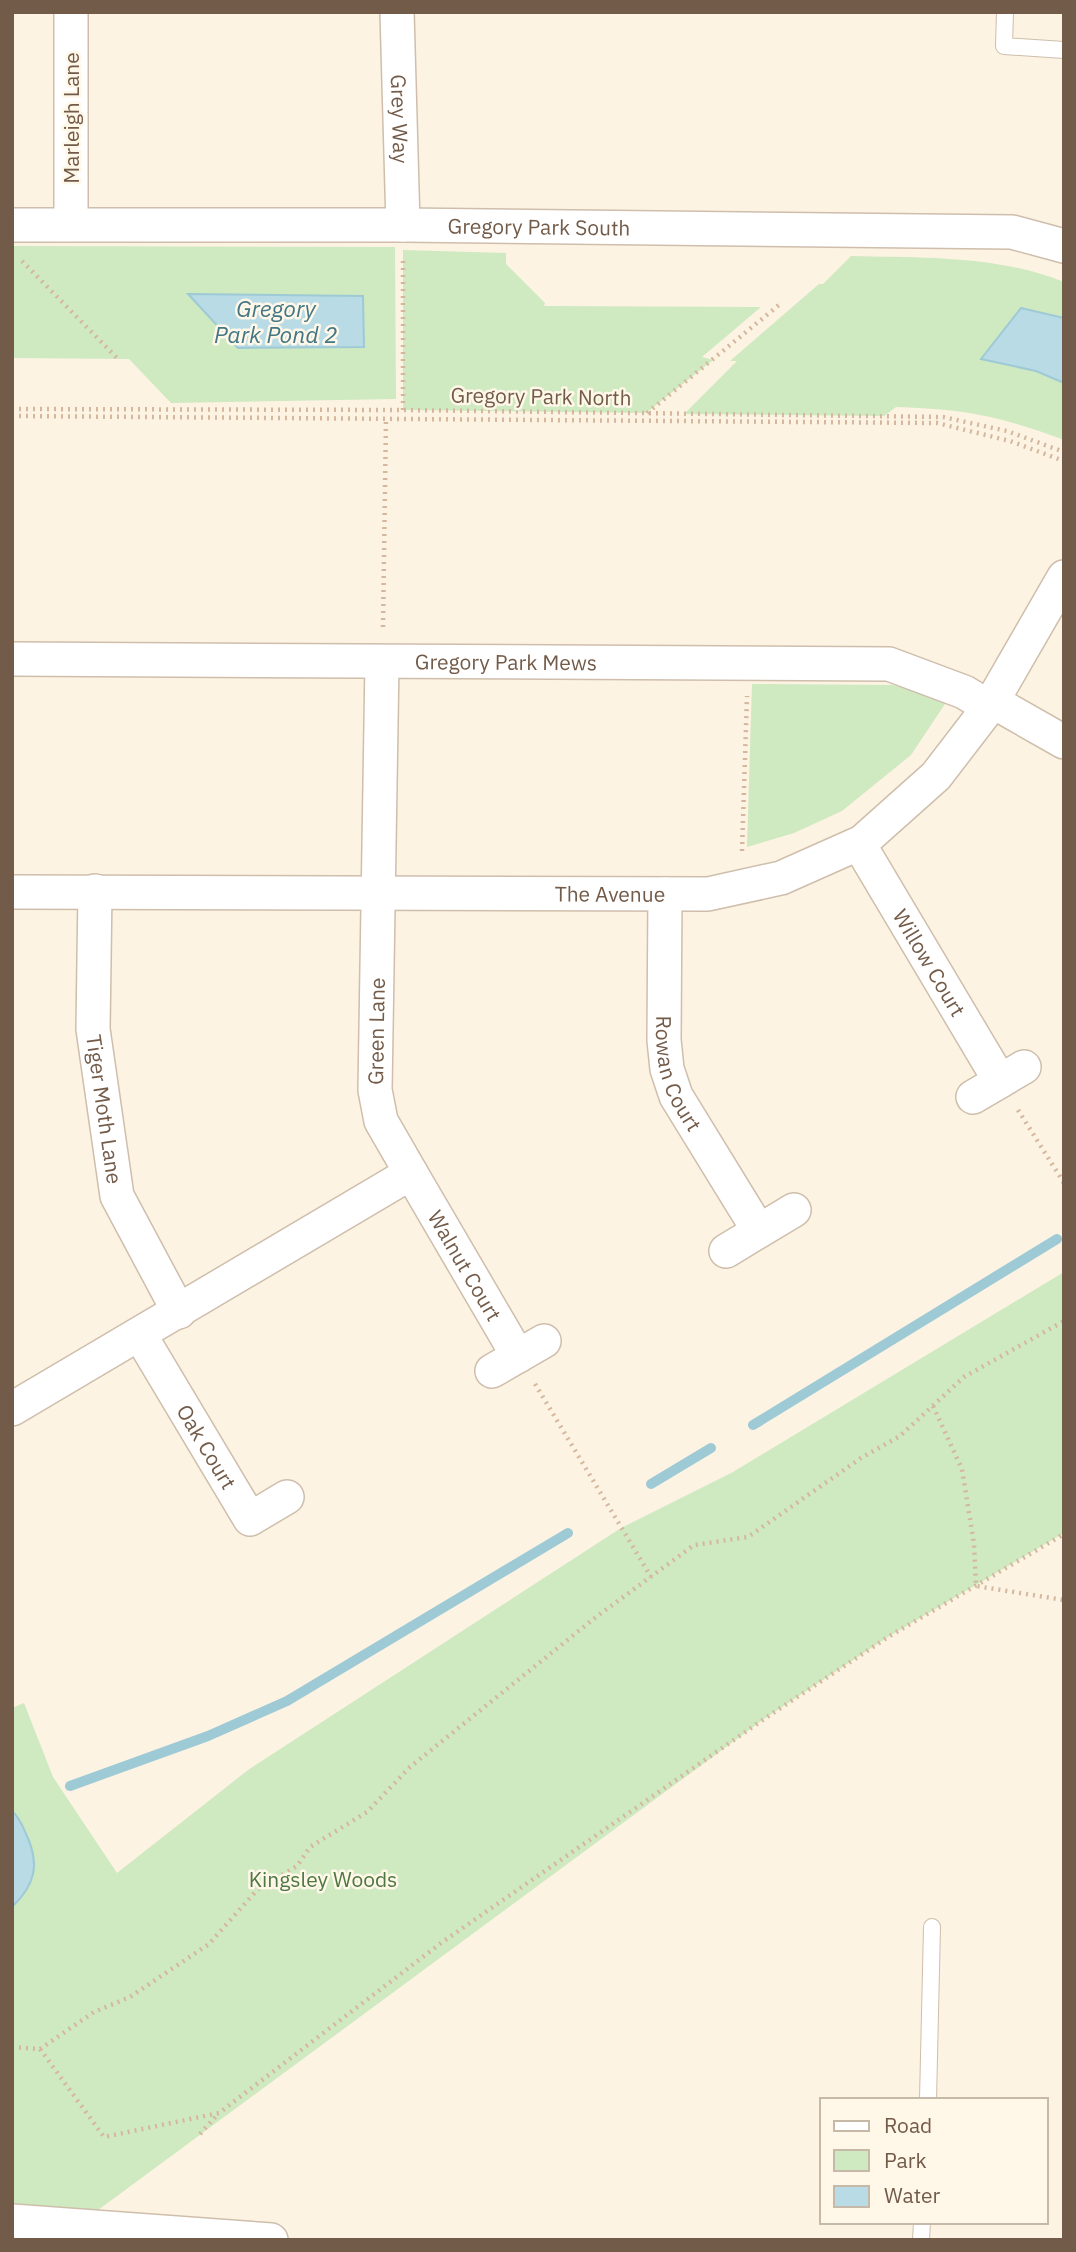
<svg xmlns="http://www.w3.org/2000/svg" width="1076" height="2252" viewBox="0 0 1076 2252" font-family="'IBM Plex Sans',sans-serif">
  <style>
    .green { fill: #cfe9c1 }
    .water { fill: #b8dbe5; stroke: #9ecad6; stroke-width: 2 }
    .lines { fill: none; stroke-linecap: round; stroke-linejoin: round }
    .stream { stroke: #9ecad6; stroke-width: 10 }
    .lane-casing { stroke: #cfbeac; stroke-width: 18 }
    .street-casing { stroke: #cfbeac; stroke-width: 36 }
    .path { stroke: #d5b79e; stroke-width: 4.5; stroke-dasharray: 2 5; stroke-linecap: butt }
    .lane { stroke: #fff; stroke-width: 16 }
    .street { stroke: #fff; stroke-width: 33 }
    .labels { text-anchor: middle; dominant-baseline: central; stroke-width: 5; stroke-linejoin: round; paint-order: stroke }
    .street-label { font-size: 21px; fill: #735b49; stroke: #fff7e8 }
    .park-label { font-size: 21px; fill: #4e7842; stroke: #fff7e8 }
    .water-label { font-size: 23px; font-style: italic; fill: #437786; stroke: #fff7e8 }
  </style>
  <rect width="100%" height="100%" fill="#fcf3e3"/>
  <!-- green -->
  <g class="green">
    <path d="M12,246L395,247L396,399L171,403L129,359L12,358Z"/>
    <path d="M403,250L506,253V264L545,303L544,306L761,307L702,357L713,360L646,413L403,410Z"/>
    <path d="M851,256C922,258 997,255 1064,282V440C1001,416 963,409 896,407L884,416L684,414L737,361H730L819,284H823Z"/>
    <path d="M752,684L893,685L947,701L911,755L842,811L794,833L747,847Z"/>
    <path d="M1064,1272V1533L888,1637L764,1719L94,2213L12,2207V1708L24,1703L53,1777L117,1873L248,1770L621,1528L733,1472Z"/>
  </g>
  <!-- water -->
  <g class="water">
    <path d="M188,294L363,296L364,347L238,348Z"/>
    <path d="M1021,308L1064,318V383L1036,371L981,359Z"/>
    <path d="M12,1811C20,1818 23,1827 27,1836C40,1865 35,1885 12,1907Z"/>
  </g>
  <g class="lines">
    <!-- stream -->
    <g class="stream">
      <path d="M753,1425L1057,1239"/>
      <path d="M651,1484L711,1448"/>
      <path d="M70,1786L208,1736L287,1701L568,1533"/>
    </g>
    <defs>
      <g id="lane">
        <path d="M1005,12L1004,46L1064,50"/>
        <path d="M928,2100L932,1927"/>
        <path d="M921,2240L922,2222"/>
      </g>
      <g id="street">
        <path id="s1" d="M397,12L403,225"/>
        <path d="M71,224V12"/>
        <path id="s2" d="M12,225H403L1012,232L1064,246"/>
        <path id="s3" d="M12,659L889,664L964,692L989,707"/>
        <path d="M992,701L1064,742"/>
        <path id="s4" d="M859,844L1000,1081"/>
        <path id="s5" d="M95,891L93,1029L117,1196L179,1312"/>
        <path id="s6" d="M12,892L708,894L781,878L862,842L936,776L989,707L1064,577"/>
        <path id="s7" d="M665,894L664,1040L667,1069L676,1096L759,1231"/>
        <path d="M973,1097L1024,1067"/>
        <path id="s8" d="M411,1173L518,1356"/>
        <path d="M726,1251L794,1210"/>
        <path id="s9" d="M140,1335L250,1519L287,1497"/>
        <path d="M492,1371L544,1341"/>
        <path id="s10" d="M12,1409L411,1173L381,1121L375,1090L382,662"/>
        <path d="M12,2221L271,2240"/>
      </g>
    </defs>
    <!-- lane casing -->
    <use href="#lane" class="lane-casing"/>
    <!-- street casing -->
    <use href="#street" class="street-casing"/>
    <!-- path -->
    <g class="path">
      <path d="M22,261L117,358"/>
      <path d="M12,409L403,410L943,417L1007,431L1064,452"/>
      <path d="M403,410V257"/>
      <path d="M647,413L779,305"/>
      <path d="M12,416L937,423L1010,441L1064,461"/>
      <path d="M383,627L386,418"/>
      <path d="M742,851L747,696"/>
      <path d="M1018,1110L1064,1183"/>
      <path d="M535,1384L651,1577"/>
      <path d="M933,1406L962,1469L974,1544L976,1586L1064,1600"/>
      <path d="M12,2047L40,2049L94,2012L130,1997L209,1944L257,1890L297,1866L310,1847L367,1812L410,1767L596,1617L694,1545L748,1537L861,1458L900,1436L964,1377L1064,1321"/>
      <path d="M40,2049L104,2137L219,2113L441,1943L764,1719L888,1637L1064,1534"/>
      <path d="M200,2134L218,2114"/>
    </g>
    <!-- lane -->
    <use href="#lane" class="lane"/>
    <!-- street -->
    <use href="#street" class="street"/>
  </g>
  <g class="labels">
    <!-- street labels -->
    <g class="street-label">
      <text transform="translate(71 118) rotate(-90)">Marleigh Lane</text>
      <text stroke="none"><textPath href="#s1" startOffset="107">Grey Way</textPath></text>
      <text stroke="none"><textPath href="#s2" startOffset="527">Gregory Park South</textPath></text>
      <text transform="translate(541 396) rotate(1)">Gregory Park North</text>
      <text stroke="none"><textPath href="#s3" startOffset="494">Gregory Park Mews</textPath></text>
      <text stroke="none"><textPath href="#s6" startOffset="598">The Avenue</textPath></text>
      <text stroke="none"><textPath href="#s4" startOffset="138">Willow Court</textPath></text>
      <text stroke="none"><textPath href="#s10" startOffset="614">Green Lane</textPath></text>
      <text stroke="none"><textPath href="#s7" startOffset="182">Rowan Court</textPath></text>
      <text stroke="none"><textPath href="#s5" startOffset="219">Tiger Moth Lane</textPath></text>
      <text stroke="none"><textPath href="#s8" startOffset="107">Walnut Court</textPath></text>
      <text stroke="none"><textPath href="#s9" startOffset="130">Oak Court</textPath></text>
    </g>
    <!-- park labels -->
    <g class="park-label">
      <text x="323" y="1879">Kingsley Woods</text>
    </g>
    <!-- water labels -->
    <g class="water-label">
      <text x="276" y="308">Gregory<tspan x="276" dy="26">Park Pond 2</tspan></text>
    </g>
  </g>
  <!-- border -->
  <rect width="1076" height="2252" fill="none" stroke="#735b49" stroke-width="28"/>
  <!-- legend -->
  <rect x="820" y="2098" width="228" height="126" fill="#fff7e8" stroke="#c7b9a8" stroke-width="2"/>
  <rect x="834" y="2121" width="35" height="10" fill="#ffffff" stroke="#c7b9a8" stroke-width="2"/>
  <text x="884" y="2133" font-size="21" fill="#735b49">Road</text>
  <rect x="834" y="2150" width="35" height="21" fill="#cfe9c1" stroke="#c7b9a8" stroke-width="2"/>
  <text x="884" y="2168" font-size="21" fill="#735b49">Park</text>
  <rect x="834" y="2186" width="35" height="21" fill="#b8dbe5" stroke="#c7b9a8" stroke-width="2"/>
  <text x="884" y="2203" font-size="21" fill="#735b49">Water</text>
</svg>
